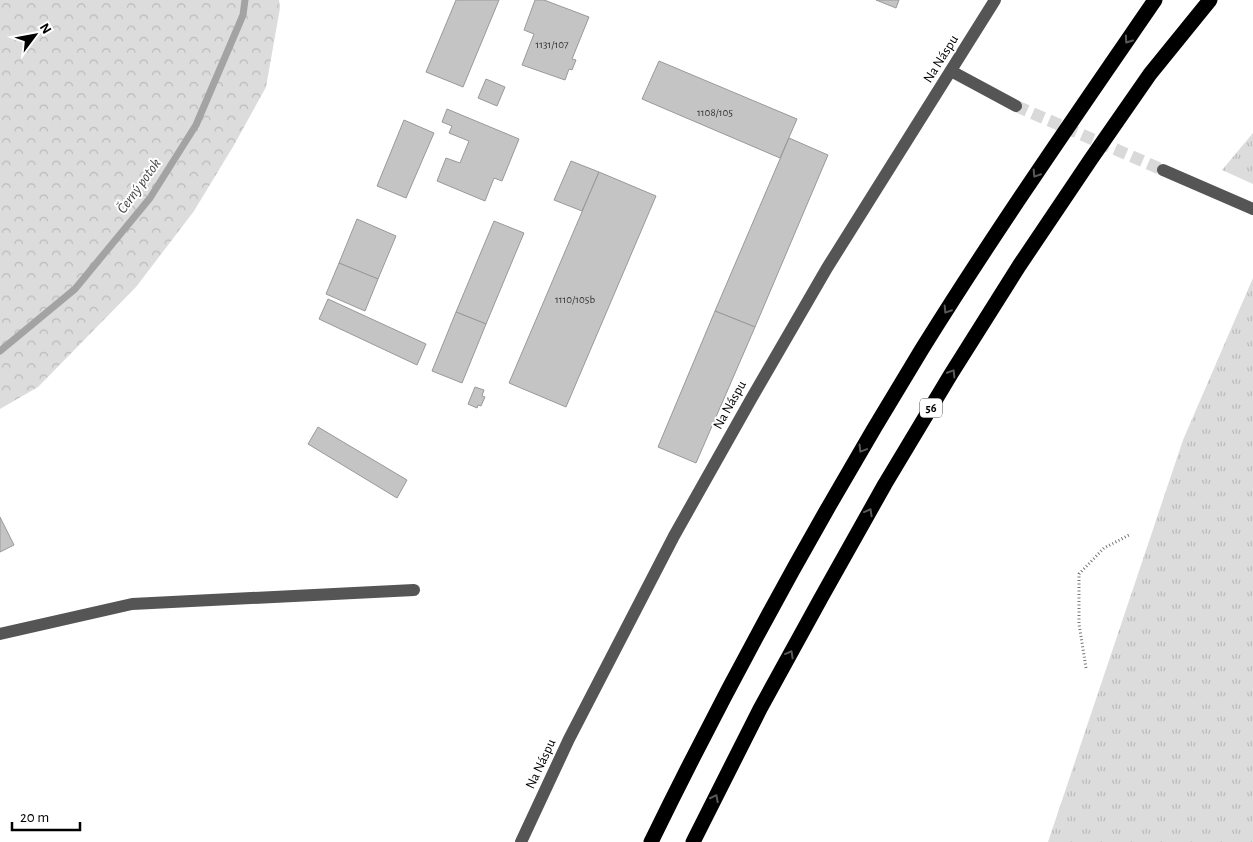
<svg xmlns="http://www.w3.org/2000/svg" width="1253" height="842" viewBox="0 0 1253 842" font-family="'Alegreya Sans',sans-serif">
  <style>
    .grass { fill: url(#grass-tufts) }
    .forest { fill: url(#forest-crowns) }
    .lines { fill: none; stroke-linecap: round; stroke-linejoin: round }
    .stream { stroke: #a3a3a3; stroke-width: 7 }
    .building { fill: #c4c4c4; stroke: #999 }
    .minor-tunnel { stroke: #d9d9d9; stroke-width: 12; stroke-dasharray: 12 6; stroke-linecap: butt }
    .path { stroke: #777; stroke-width: 3; stroke-dasharray: 1 2.5; stroke-linecap: butt }
    .minor { stroke: #555; stroke-width: 12 }
    .highway { stroke: #000; stroke-width: 15 }
    .oneway { stroke: #595959 }
    .labels { text-anchor: middle; dominant-baseline: central; stroke-width: 4; stroke-linejoin: round; paint-order: stroke }
    .number-label { font-size: 11px; fill: #313131 }
    .shield { fill: #fff; stroke: #4c4c4c; stroke-width: 1 }
    .shield-label { font-size: 12px; font-weight: bold; fill: #000 }
    .street-label { font-size: 14px; fill: #000; stroke: #fff }
    .water-label { font-size: 15px; font-style: italic; fill: #444; stroke: #fff }
  </style>
  <defs>
    <pattern id="grass-tufts" width="24" height="20" patternUnits="userSpaceOnUse" patternTransform="scale(1.25)"><rect width="24" height="20" fill="#dcdcdc"/><path d="M3 7l-1-3M5 7V3M7 7l1-3M15 17l-1-3M17 17v-4M19 17l1-3" fill="none" stroke="#bbb"/></pattern>
    <pattern id="forest-crowns" width="20" height="18" patternUnits="userSpaceOnUse" patternTransform="scale(1.25)"><rect width="20" height="18" fill="#dcdcdc"/><path d="M2 6a3 3 0 1 1 6 0M12 15a3 3 0 1 1 6 0" fill="none" stroke="#bbb"/></pattern>
  </defs>
  <rect width="100%" height="100%" fill="#fff"/>
  <!-- grass -->
  <g class="grass">
    <path d="M1253,133V184L1222,170Z"/>
    <path d="M1253,278V842H1048L1183,440Z"/>
  </g>
  <!-- forest -->
  <path class="forest" d="M0,0H279L280,8L266,87L234,145L194,211L136,287L38,387L0,409Z"/>
  <g class="lines">
    <!-- stream -->
    <path class="stream" d="M0,351L75,289L150,198L196,125L243,15L245,0"/>
  </g>
  <!-- building -->
  <g class="building">
    <path d="M456,0H499L463,87L426,72Z"/>
    <path d="M535,0H544L589,17L572,59L576,60L572,70L569,69L565,80L522,65L534,34L524,30Z"/>
    <path d="M876,0H899L896,8Z"/>
    <path d="M659,61L797,119L780,158L642,99Z"/>
    <path d="M486,79L505,87L497,106L478,98Z"/>
    <path d="M447,109L519,139L502,181L494,178L485,201L437,181L446,158L460,163L469,141L449,133L452,126L442,122Z"/>
    <path d="M404,120L434,133L406,198L377,186Z"/>
    <path d="M789,138L828,155L755,327L715,311Z"/>
    <path d="M571,161L599,172L582,211L554,200Z"/>
    <path d="M599,172L656,196L566,407L509,383Z"/>
    <path d="M357,219L396,236L378,279L339,263Z"/>
    <path d="M494,221L524,233L486,324L456,312Z"/>
    <path d="M339,263L378,279L365,311L326,294Z"/>
    <path d="M328,299L426,344L417,365L319,319Z"/>
    <path d="M715,311L755,327L696,463L658,447Z"/>
    <path d="M456,312L486,324L462,383L432,371Z"/>
    <path d="M475,387L484,390L482,396L485,397L481,406L478,405L477,408L468,404Z"/>
    <path d="M318,427L407,480L397,498L308,444Z"/>
    <path d="M0,517L14,545L0,552Z"/>
  </g>
  <g class="lines">
    <!-- minor-tunnel -->
    <path class="minor-tunnel" d="M1016,106L1163,170"/>
    <!-- path -->
    <path class="path" d="M1086,668L1079,624V574L1104,548L1131,534"/>
    <!-- minor -->
    <g class="minor">
      <path d="M951,71L1016,106"/>
      <path d="M1163,170L1253,209"/>
      <path d="M0,634L132,604L414,590"/>
      <path d="M521,842L569,739L674,536L750,401L827,268L995,0"/>
    </g>
    <!-- highway -->
    <g class="highway">
      <path d="M651,842C733,674 824,509 922,349C996,230 1076,115 1155,0"/>
      <path d="M693,842L760,709L821,598L885,484L951,374L1019,266L1091,159L1150,74L1210,0"/>
    </g>
  </g>
  <!-- one-way arrows -->
  <defs><path id="oneway-chevron" d="M-2-3.5L2.5 0L-2 3.5" fill="none" stroke-width="1.6" stroke-linecap="round" stroke-linejoin="round" transform="scale(1.25)"/></defs>
  <g class="oneway">
    <use href="#oneway-chevron" transform="translate(1128 40) rotate(125)"/>
    <use href="#oneway-chevron" transform="translate(1036 174) rotate(123)"/>
    <use href="#oneway-chevron" transform="translate(947 310) rotate(123)"/>
    <use href="#oneway-chevron" transform="translate(952 373) rotate(-58)"/>
    <use href="#oneway-chevron" transform="translate(862 449) rotate(121)"/>
    <use href="#oneway-chevron" transform="translate(869 512) rotate(-61)"/>
    <use href="#oneway-chevron" transform="translate(790 654) rotate(-61)"/>
    <use href="#oneway-chevron" transform="translate(715 798) rotate(-63)"/>
  </g>
  <g class="labels">
    <!-- number labels -->
    <g class="number-label">
      <text x="552" y="44">1131/107</text>
      <text x="715" y="112">1108/105</text>
      <text x="575" y="299">1110/105b</text>
    </g>
    <!-- shield labels -->
    <rect class="shield" x="920" y="398.5" width="22" height="19" rx="4"/>
    <g class="shield-label">
      <text x="931" y="408">56</text>
    </g>
    <!-- street labels -->
    <g class="street-label">
      <text transform="translate(941 59) rotate(-58)">Na Náspu</text>
      <text transform="translate(730 405) rotate(-61)">Na Náspu</text>
      <text transform="translate(541 764) rotate(-65)">Na Náspu</text>
    </g>
    <!-- water labels -->
    <g class="water-label">
      <text transform="translate(139 186) rotate(-54)">Černý potok</text>
    </g>
  </g>
  <!-- north arrow -->
  <g transform="translate(35 35) rotate(58)" stroke="#ffffff" stroke-width="4" paint-order="stroke">
  <path d="M0-4L9 19L0 12L-9 19Z" fill="#000000"/>
  <text y="-8" font-size="14" font-weight="bold" text-anchor="middle" fill="#000000">N</text>
  </g>
  <!-- scale -->
  <path d="M12 822v8h68v-8" fill="none" stroke="#000000" stroke-width="2.5"/>
  <text x="20" y="822" font-size="15" fill="#000000" stroke="#ffffff" stroke-width="4" paint-order="stroke">20 m</text>
</svg>
